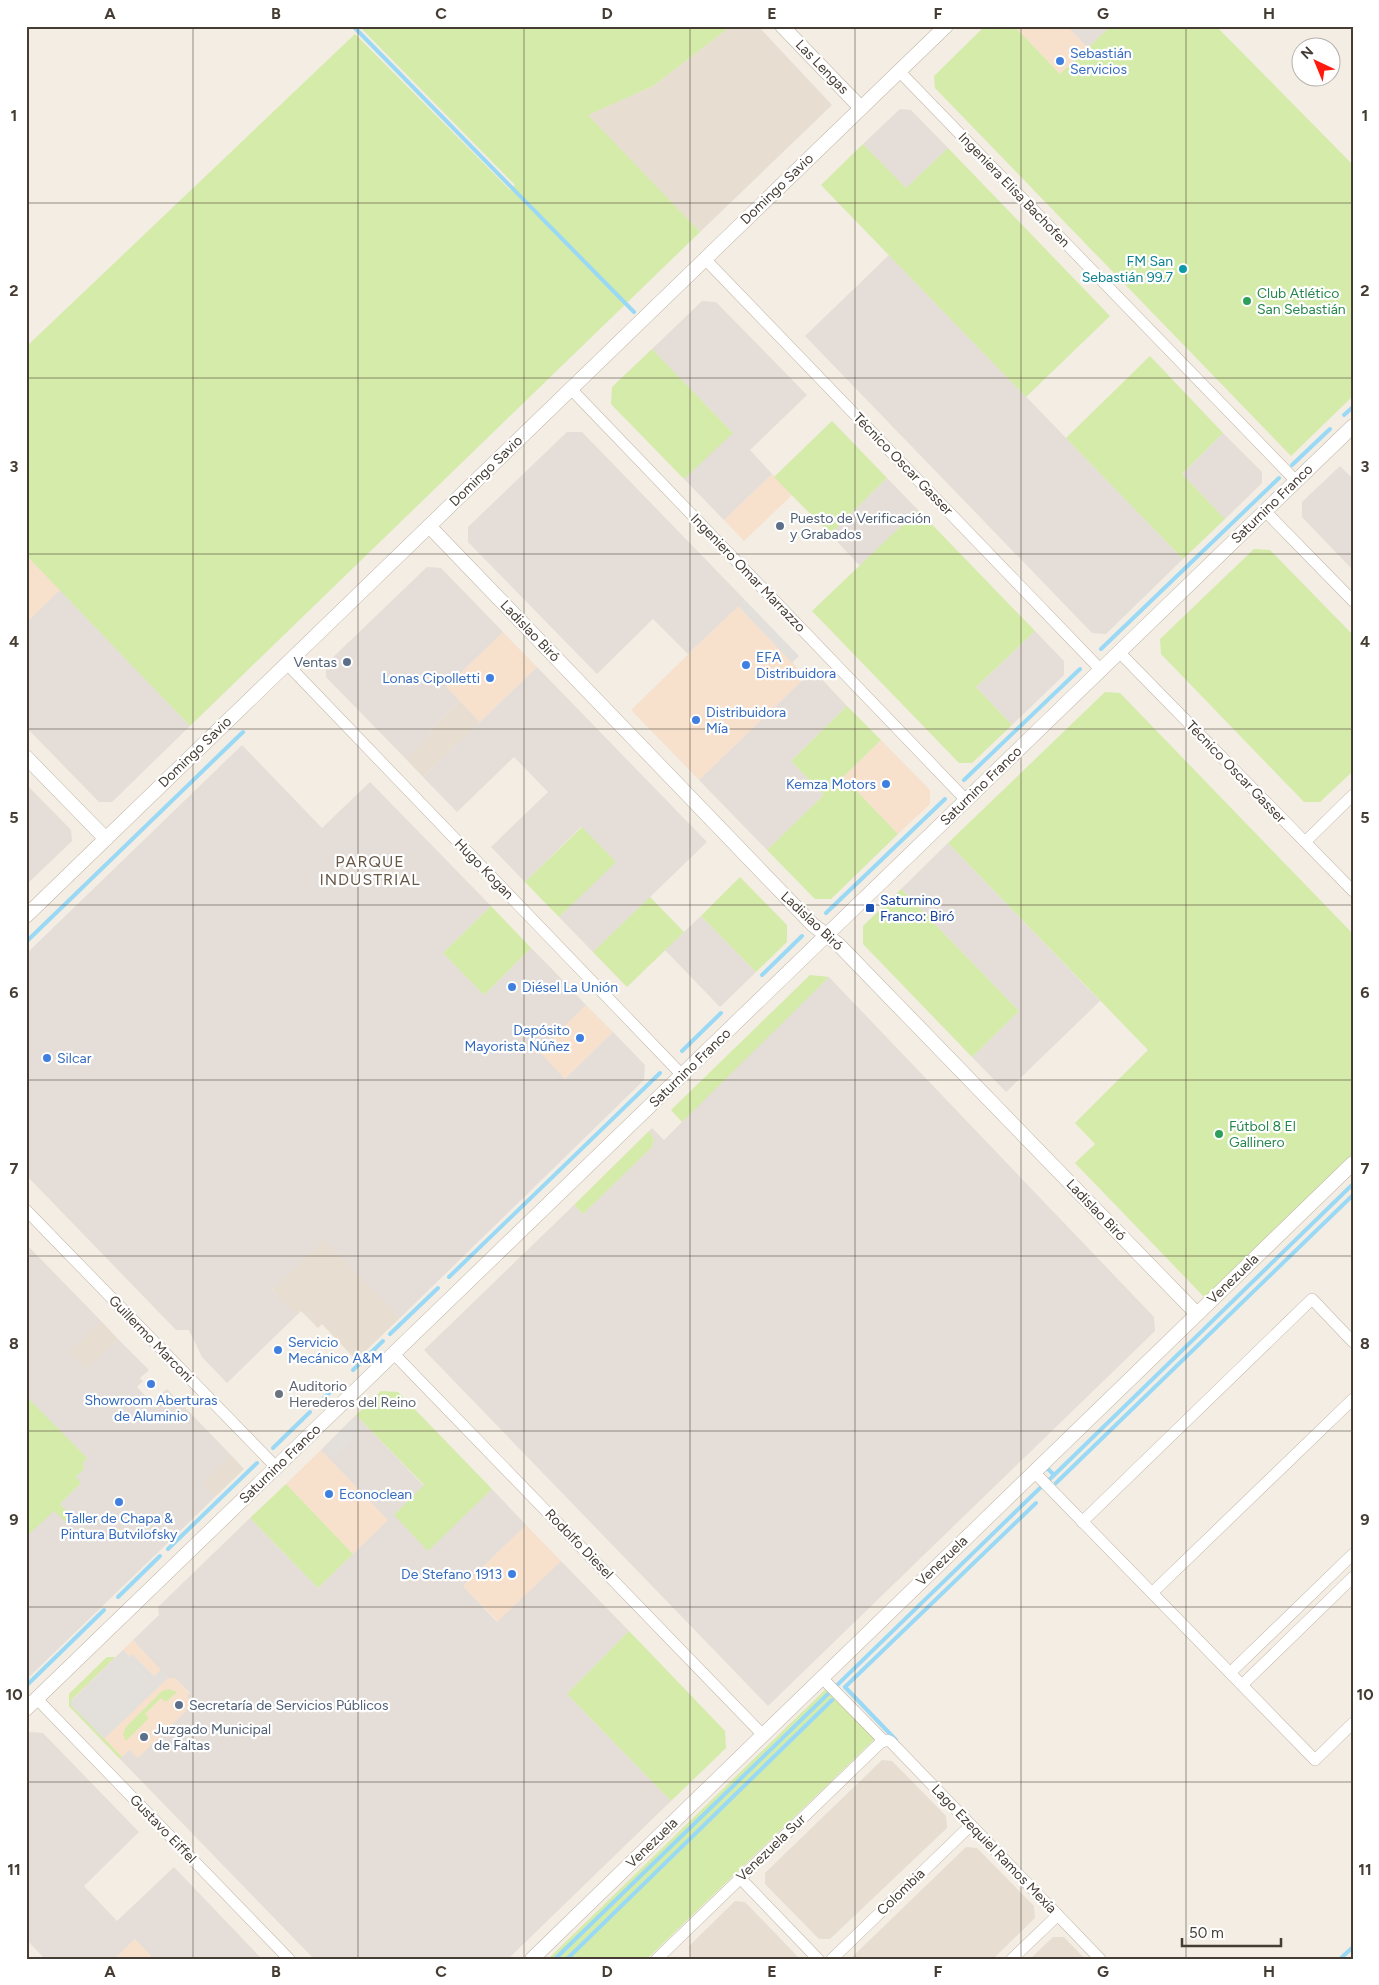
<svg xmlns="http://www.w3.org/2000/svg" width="1379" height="1985" viewBox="0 0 1379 1985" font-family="Figtree,sans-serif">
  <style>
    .residential { fill: #e7ded1 }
    .commercial { fill: #f7e1cc }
    .industrial { fill: #e5ded8 }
    .green { fill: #d4eba9 }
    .parking { fill: #e3e0dc }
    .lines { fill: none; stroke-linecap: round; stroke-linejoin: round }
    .stream { stroke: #9ad9f5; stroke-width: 4 }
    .minor-casing { stroke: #c2b6a8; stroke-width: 12 }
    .tertiary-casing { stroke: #c2b6a8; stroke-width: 15 }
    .minor { stroke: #fff; stroke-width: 11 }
    .tertiary { stroke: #fff; stroke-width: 14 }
    .grid { fill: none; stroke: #453c33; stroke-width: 1; stroke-opacity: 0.55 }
    .shop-dot { fill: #3f7fe0; stroke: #fff; stroke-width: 2 }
    .culture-dot { fill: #0f9aa8; stroke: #fff; stroke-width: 2 }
    .leisure-dot { fill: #2e9e5b; stroke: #fff; stroke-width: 2 }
    .service-dot { fill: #5c6f8a; stroke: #fff; stroke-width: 2 }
    .transit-dot { fill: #1a4fb4; stroke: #fff; stroke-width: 2 }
    .worship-dot { fill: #6b7280; stroke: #fff; stroke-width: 2 }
    .labels { text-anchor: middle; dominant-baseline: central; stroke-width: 4.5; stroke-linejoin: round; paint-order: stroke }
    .shop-label { font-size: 14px; fill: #366cbe; stroke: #fff; text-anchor: start }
    .street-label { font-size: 14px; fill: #453c33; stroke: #fff }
    .culture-label { font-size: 14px; fill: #0d838f; stroke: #fff; text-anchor: end }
    .leisure-label { font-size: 14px; fill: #27864d; stroke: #fff; text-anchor: start }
    .service-label { font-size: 14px; fill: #4e5e75; stroke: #fff; text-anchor: start }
    .transit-label { font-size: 14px; fill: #164399; stroke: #fff; text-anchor: start }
    .worship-label { font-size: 14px; fill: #5b616d; stroke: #fff; text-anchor: start }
    .quarter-label { font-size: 16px; letter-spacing: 1px; fill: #695949; stroke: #fff }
    .neatline { fill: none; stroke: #453c33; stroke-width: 2 }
    .grid-label { font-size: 16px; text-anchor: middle; font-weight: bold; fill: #453c33 }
  </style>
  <rect width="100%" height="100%" fill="#f3ede3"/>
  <!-- residential -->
  <g class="residential">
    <path d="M731,26H758L832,105L700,232L587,115L653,86Z"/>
    <path d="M460,701L480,722L423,777L406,759L431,735L429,732Z"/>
    <path d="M324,1239L400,1318L356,1360L322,1324L318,1328L301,1311L297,1315L272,1290Z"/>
    <path d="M101,1321L118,1339L87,1370L70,1352Z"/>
    <path d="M231,1455L244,1469L215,1497L201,1484Z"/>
    <path d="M882,1760L892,1761L946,1816L947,1828L830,1939H819L765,1884V1873Z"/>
    <path d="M966,1847L977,1848L1034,1906L1035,1918L993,1959H850Z"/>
    <path d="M735,1901L745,1902L800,1959H690L689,1946Z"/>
    <path d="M1053,1937H1064L1085,1959H1030Z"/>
  </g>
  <!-- commercial -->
  <g class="commercial">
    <path d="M1014,26H1067L1088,48L1060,74Z"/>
    <path d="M772,474L792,495L744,541L724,520Z"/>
    <path d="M26,555L60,590L26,623Z"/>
    <path d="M738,606L806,677L699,780L631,710Z"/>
    <path d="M503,632L537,667L480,722L446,687Z"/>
    <path d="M881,740L930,790V804L898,834L843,777Z"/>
    <path d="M586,1005L613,1032L565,1079L538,1051Z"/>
    <path d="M321,1450L389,1520L353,1554L286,1484Z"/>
    <path d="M526,1525L561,1561L498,1622L463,1586Z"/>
    <path d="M133,1640L168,1678H175L190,1694L195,1703L138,1758L129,1750L120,1759L69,1706V1694L107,1657H116Z"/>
    <path d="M135,1939L152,1957L149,1959H114Z"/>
  </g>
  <!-- industrial -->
  <g class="industrial">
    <path d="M1067,26H1111L1088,48Z"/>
    <path d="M900,109L911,110L948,148L906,188L863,144Z"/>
    <path d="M889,255L1183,559L1106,634L1092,633L805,336Z"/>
    <path d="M702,301L716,302L807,395L750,450L772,474L724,520L684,479L732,432L652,349Z"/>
    <path d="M567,432H582L745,600L688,654L653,619L597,674L468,542V527Z"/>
    <path d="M1223,433L1262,472V483L1225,519L1182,474Z"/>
    <path d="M1340,466L1353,479V570L1302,517V502Z"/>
    <path d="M887,478L918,510L860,566L830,534Z"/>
    <path d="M427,567L441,568L503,632L446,687L460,701L429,732L431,735L406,759L326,677V664Z"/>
    <path d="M60,590L190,726L112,802H99L26,727V623Z"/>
    <path d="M1035,631L1064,661V675L1012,725L976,687Z"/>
    <path d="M537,667L707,842L593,952L559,917L615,862L581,827L525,882L491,847L548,792L514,757L457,812L423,777Z"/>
    <path d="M813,670L847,706L791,761L824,795L767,850L699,780Z"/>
    <path d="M242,745L322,828L370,782L416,829L491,906L443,953L484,995L531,948L552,969L586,1005L539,1051L565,1079L613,1032L645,1065L644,1080L400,1318L324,1240L272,1290L297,1315L227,1383L202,1357L189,1330H176L26,1175V954Z"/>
    <path d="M26,784L71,830L72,841L26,885Z"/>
    <path d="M948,843L1100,1001L1006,1092L972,1057L1019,1011L901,889Z"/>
    <path d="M701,916L756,972L720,1007L665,950Z"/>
    <path d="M829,977L1154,1317L1155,1331L768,1706L424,1350L574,1205L583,1214L652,1147L654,1139L649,1131L652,1128L664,1140L682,1122V1117Z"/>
    <path d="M26,1244L101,1321L70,1352L87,1369L118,1339L149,1370L140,1378L143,1381L137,1387L152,1403L167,1389L231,1455L202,1484L215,1497L26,1680V1537L54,1510L73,1518L60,1504L81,1483L76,1478L83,1463L87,1458L26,1396Z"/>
    <path d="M356,1415L424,1486L428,1550L492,1489L526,1525L463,1586L497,1622L561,1561L629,1631L567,1694L671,1801L508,1959H314L120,1759L129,1750L138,1758L194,1703L187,1696L190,1693L175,1678H168L133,1640L159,1615L158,1607L250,1518L318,1588L388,1520L321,1450Z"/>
    <path d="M30,1732L43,1733L139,1832L84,1886L117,1921L174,1867L262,1959H149L151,1956L135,1939L114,1959H45L26,1939V1735Z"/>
  </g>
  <!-- green -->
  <g class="green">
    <path d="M359,26H731L653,86L588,115L700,232L190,726L26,555V347L355,34L510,190L515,185Z"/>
    <path d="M985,26H1014L1060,74L1111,26H1216L1353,165V396L1291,456L935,88L934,76Z"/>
    <path d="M863,144L906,188L948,148L1110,316L1026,397L821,185Z"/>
    <path d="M652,349L733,433L684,479L611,404L612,387Z"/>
    <path d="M1150,356L1223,433L1182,474L1225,519L1183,559L1066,438Z"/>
    <path d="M832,421L887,478L830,534L774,477Z"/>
    <path d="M918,510L1035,631L976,687L1012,725L972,763H959L812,611Z"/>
    <path d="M1254,549L1270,550L1353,635V771L1320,802H1304L1161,654L1160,639Z"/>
    <path d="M1105,692L1120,693L1353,934V1160L1208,1301L1075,1163L1095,1144L1075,1123L1148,1050L948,843Z"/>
    <path d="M847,706L881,740L843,777L898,834L831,899H815L767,850L824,795L791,761Z"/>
    <path d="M582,827L616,862L559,917L525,882Z"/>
    <path d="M740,877L787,925V942L756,972L701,916Z"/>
    <path d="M901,889L1019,1011L972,1057L863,944V926Z"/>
    <path d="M650,897L684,932L627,987L593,952Z"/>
    <path d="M491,906L531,948L484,995L443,953Z"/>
    <path d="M810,975L829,977L682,1122L671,1110Z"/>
    <path d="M649,1131L654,1139L652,1147L583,1214L574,1205Z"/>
    <path d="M381,1391L398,1392L492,1489L428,1551L394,1515L424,1485L356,1415Z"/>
    <path d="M26,1396L87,1458L83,1463L84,1469L76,1477L81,1483L60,1504L74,1518L68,1524L54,1511L26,1537Z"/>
    <path d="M286,1484L353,1554L318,1588L250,1518Z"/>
    <path d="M629,1631L725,1731L726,1748L671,1801L567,1694Z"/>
    <path d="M107,1657H115L71,1700V1705L122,1757L120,1759L69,1706V1694Z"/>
    <path d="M832,1683L880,1734L647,1959H548Z"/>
    <path d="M169,1689L177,1692L166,1702L161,1698L145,1714L149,1718L126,1741L123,1734L126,1727L162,1691Z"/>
  </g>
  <!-- parking -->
  <g class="parking">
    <path d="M745,600L799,656L792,663L738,606Z"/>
    <path d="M353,1418L363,1429L334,1457L324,1447Z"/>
    <path d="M123,1650L130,1657L132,1654L154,1676L161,1670L168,1678L104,1739L71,1705V1701Z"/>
  </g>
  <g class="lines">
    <!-- stream -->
    <g class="stream">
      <path d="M353,26L634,312"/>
      <path d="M1344,415L1353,407"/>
      <path d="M1292,465L1330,429"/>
      <path d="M1101,649L1279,478"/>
      <path d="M964,780L1080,669"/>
      <path d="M826,913L945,799"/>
      <path d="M26,942L243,732"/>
      <path d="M762,975L802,936"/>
      <path d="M682,1051L721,1013"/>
      <path d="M449,1277L660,1073"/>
      <path d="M390,1334L438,1288"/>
      <path d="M353,1370L383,1341"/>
      <path d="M324,1398L338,1384"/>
      <path d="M273,1448L310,1412"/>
      <path d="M1044,1465L1054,1475"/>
      <path d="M1049,1480L1353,1184"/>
      <path d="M1056,1483L1353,1195"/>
      <path d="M168,1549L257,1463"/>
      <path d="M118,1597L160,1556"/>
      <path d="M26,1686L104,1610"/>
      <path d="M845,1687L896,1740"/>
      <path d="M845,1687L1036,1503"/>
      <path d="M555,1959L1040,1488"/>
      <path d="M567,1959L832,1700"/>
      <path d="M1340,1959L1353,1947"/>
    </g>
    <defs>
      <g id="minor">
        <path d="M899,71L1296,481"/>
        <path d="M705,259L1101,670"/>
        <path d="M571,389L966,800"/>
        <path d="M1265,511L1353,601"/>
        <path d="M1119,652L1353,891"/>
        <path d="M287,664L682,1075"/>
        <path d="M1305,842L1353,795"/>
        <path d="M26,1210L276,1467"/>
        <path d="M394,1354L763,1735"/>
        <path d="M1034,1472L1315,1760L1353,1723"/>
        <path d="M1082,1522L1312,1299L1353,1342"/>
        <path d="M1152,1593L1353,1399"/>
        <path d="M1230,1673L1353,1554"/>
        <path d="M822,1678L884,1741"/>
        <path d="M1242,1685L1353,1577"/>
        <path d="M37,1699L289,1959"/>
        <path d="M740,1878L818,1959"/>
        <path d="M657,1959L880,1743L887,1740L891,1742L1100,1959"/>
        <path d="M832,1959L971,1825"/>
        <path d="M1012,1959L1058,1915"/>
      </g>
      <g id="tertiary">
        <path d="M782,26L861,108"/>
        <path d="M429,526L813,925L838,944L1197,1314"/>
        <path d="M26,757L106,839"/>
        <path d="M26,916L946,26"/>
        <path d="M26,1709L1353,426"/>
        <path d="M532,1959L1353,1163"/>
      </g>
    </defs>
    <!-- minor casing -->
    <use href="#minor" class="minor-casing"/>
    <!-- tertiary casing -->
    <use href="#tertiary" class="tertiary-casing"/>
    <!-- minor -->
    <use href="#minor" class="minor"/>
    <!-- tertiary -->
    <use href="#tertiary" class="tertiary"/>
  </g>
  <!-- grid -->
  <path class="grid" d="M193,26V1959M358,26V1959M524,26V1959M690,26V1959M855,26V1959M1021,26V1959M1186,26V1959M26,203H1353M26,378H1353M26,554H1353M26,729H1353M26,905H1353M26,1080H1353M26,1256H1353M26,1431H1353M26,1607H1353M26,1782H1353"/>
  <!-- markers -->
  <g class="shop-dot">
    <circle cx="1060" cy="61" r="5"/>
    <circle cx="746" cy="665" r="5"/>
    <circle cx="490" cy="678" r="5"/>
    <circle cx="696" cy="720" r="5"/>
    <circle cx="886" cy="784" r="5"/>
    <circle cx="512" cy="987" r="5"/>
    <circle cx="580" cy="1038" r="5"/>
    <circle cx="47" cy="1058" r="5"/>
    <circle cx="278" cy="1350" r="5"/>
    <circle cx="151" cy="1384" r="5"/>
    <circle cx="329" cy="1494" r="5"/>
    <circle cx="119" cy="1502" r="5"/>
    <circle cx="512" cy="1574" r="5"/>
  </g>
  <circle class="culture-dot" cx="1183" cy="269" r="5"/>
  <g class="leisure-dot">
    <circle cx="1247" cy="301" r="5"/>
    <circle cx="1219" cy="1134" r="5"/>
  </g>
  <g class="service-dot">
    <circle cx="780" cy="526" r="5"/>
    <circle cx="347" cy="662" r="5"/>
    <circle cx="179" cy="1705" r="5"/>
    <circle cx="144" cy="1737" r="5"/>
  </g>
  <rect class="transit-dot" x="865" y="903" width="10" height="10" rx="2.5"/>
  <circle class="worship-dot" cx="279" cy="1394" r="5"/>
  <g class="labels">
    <!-- shop labels -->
    <g class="shop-label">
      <text x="1070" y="53">Sebastián<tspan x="1070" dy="16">Servicios</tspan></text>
      <text x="756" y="657">EFA<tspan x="756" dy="16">Distribuidora</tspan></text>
      <text x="480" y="678" text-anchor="end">Lonas Cipolletti</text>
      <text x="706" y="712">Distribuidora<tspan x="706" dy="16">Mía</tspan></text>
      <text x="876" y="784" text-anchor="end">Kemza Motors</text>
      <text x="522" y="987">Diésel La Unión</text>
      <text x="570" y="1030" text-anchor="end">Depósito<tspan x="570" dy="16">Mayorista Núñez</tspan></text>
      <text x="57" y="1058">Silcar</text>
      <text x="288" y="1342">Servicio<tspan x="288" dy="16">Mecánico A&amp;M</tspan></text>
      <text x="151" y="1400" text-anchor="middle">Showroom Aberturas<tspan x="151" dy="16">de Aluminio</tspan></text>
      <text x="339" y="1494">Econoclean</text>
      <text x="119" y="1518" text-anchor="middle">Taller de Chapa &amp;<tspan x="119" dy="16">Pintura Butvilofsky</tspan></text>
      <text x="502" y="1574" text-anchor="end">De Stefano 1913</text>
    </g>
    <!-- street labels -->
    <g class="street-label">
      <text transform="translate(822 67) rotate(46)">Las Lengas</text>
      <text transform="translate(777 189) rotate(-44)">Domingo Savio</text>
      <text transform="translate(1014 190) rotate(46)">Ingeniera Elisa Bachofen</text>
      <text transform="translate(903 464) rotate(46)">Técnico Oscar Gasser</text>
      <text transform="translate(486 471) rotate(-44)">Domingo Savio</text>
      <text transform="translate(1272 504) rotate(-44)">Saturnino Franco</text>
      <text transform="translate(748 573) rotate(46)">Ingeniero Omar Marrazzo</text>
      <text transform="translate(530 631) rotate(46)">Ladislao Biró</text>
      <text transform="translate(195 752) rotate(-44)">Domingo Savio</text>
      <text transform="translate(1236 772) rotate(46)">Técnico Oscar Gasser</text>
      <text transform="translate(981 786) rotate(-44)">Saturnino Franco</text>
      <text transform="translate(484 869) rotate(46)">Hugo Kogan</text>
      <text transform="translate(812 921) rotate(43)">Ladislao Biró</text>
      <text transform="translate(690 1068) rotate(-44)">Saturnino Franco</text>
      <text transform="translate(1096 1210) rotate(46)">Ladislao Biró</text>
      <text transform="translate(1233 1279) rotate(-44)">Venezuela</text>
      <text transform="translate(151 1339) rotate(46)">Guillermo Marconi</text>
      <text transform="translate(280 1464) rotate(-44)">Saturnino Franco</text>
      <text transform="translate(579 1544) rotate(46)">Rodolfo Diesel</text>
      <text transform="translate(942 1561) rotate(-44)">Venezuela</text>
      <text transform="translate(163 1829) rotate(46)">Gustavo Eiffel</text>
      <text transform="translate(652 1843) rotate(-44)">Venezuela</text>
      <text transform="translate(771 1848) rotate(-44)">Venezuela Sur</text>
      <text transform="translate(994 1849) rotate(46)">Lago Ezequiel Ramos Mexía</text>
      <text transform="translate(901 1892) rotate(-44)">Colombia</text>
    </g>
    <!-- culture labels -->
    <g class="culture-label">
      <text x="1173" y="261">FM San<tspan x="1173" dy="16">Sebastián 99.7</tspan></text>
    </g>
    <!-- leisure labels -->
    <g class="leisure-label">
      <text x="1257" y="293">Club Atlético<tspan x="1257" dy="16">San Sebastián</tspan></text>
      <text x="1229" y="1126">Fútbol 8 El<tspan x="1229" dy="16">Gallinero</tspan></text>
    </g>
    <!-- service labels -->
    <g class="service-label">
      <text x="790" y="518">Puesto de Verificación<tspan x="790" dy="16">y Grabados</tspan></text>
      <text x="337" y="662" text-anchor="end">Ventas</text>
      <text x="189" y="1705">Secretaría de Servicios Públicos</text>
      <text x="154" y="1729">Juzgado Municipal<tspan x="154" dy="16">de Faltas</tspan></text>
    </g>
    <!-- transit labels -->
    <g class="transit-label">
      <text x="880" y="900">Saturnino<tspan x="880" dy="16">Franco: Biró</tspan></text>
    </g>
    <!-- worship labels -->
    <g class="worship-label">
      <text x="289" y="1386">Auditorio<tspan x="289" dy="16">Herederos del Reino</tspan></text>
    </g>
    <!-- quarter labels -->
    <g class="quarter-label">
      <text x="370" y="861">PARQUE<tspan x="370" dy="18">INDUSTRIAL</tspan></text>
    </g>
  </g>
  <!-- border -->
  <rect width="1379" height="1985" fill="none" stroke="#ffffff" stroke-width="55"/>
  <!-- north arrow -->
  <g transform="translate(1316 62) rotate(316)"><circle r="24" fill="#ffffff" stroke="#b5b1ad"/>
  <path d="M0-4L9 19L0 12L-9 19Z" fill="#ff1a0e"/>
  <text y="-8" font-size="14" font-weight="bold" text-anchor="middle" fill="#453c33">N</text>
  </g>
  <!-- scale -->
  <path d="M1182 1938v8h99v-8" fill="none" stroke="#453c33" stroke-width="2.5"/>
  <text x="1189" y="1938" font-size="15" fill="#453c33" stroke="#ffffff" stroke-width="4" paint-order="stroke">50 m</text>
  <rect x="28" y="28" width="1324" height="1930" class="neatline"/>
  <g class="grid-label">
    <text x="110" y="19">A</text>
    <text x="276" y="19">B</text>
    <text x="441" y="19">C</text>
    <text x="607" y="19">D</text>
    <text x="772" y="19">E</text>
    <text x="938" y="19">F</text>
    <text x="1103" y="19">G</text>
    <text x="1269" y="19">H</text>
    <text x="14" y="121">1</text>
    <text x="1365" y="121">1</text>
    <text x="14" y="296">2</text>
    <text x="1365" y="296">2</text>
    <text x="14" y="472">3</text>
    <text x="1365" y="472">3</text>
    <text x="14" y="647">4</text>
    <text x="1365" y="647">4</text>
    <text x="14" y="823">5</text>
    <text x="1365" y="823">5</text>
    <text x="14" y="998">6</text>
    <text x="1365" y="998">6</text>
    <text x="14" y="1174">7</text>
    <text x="1365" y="1174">7</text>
    <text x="14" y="1349">8</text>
    <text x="1365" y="1349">8</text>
    <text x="14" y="1525">9</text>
    <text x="1365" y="1525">9</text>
    <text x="14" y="1700">10</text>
    <text x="1365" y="1700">10</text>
    <text x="14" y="1875">11</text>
    <text x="1365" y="1875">11</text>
    <text x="110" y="1977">A</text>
    <text x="276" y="1977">B</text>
    <text x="441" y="1977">C</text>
    <text x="607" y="1977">D</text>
    <text x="772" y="1977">E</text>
    <text x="938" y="1977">F</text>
    <text x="1103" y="1977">G</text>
    <text x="1269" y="1977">H</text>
  </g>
</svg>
